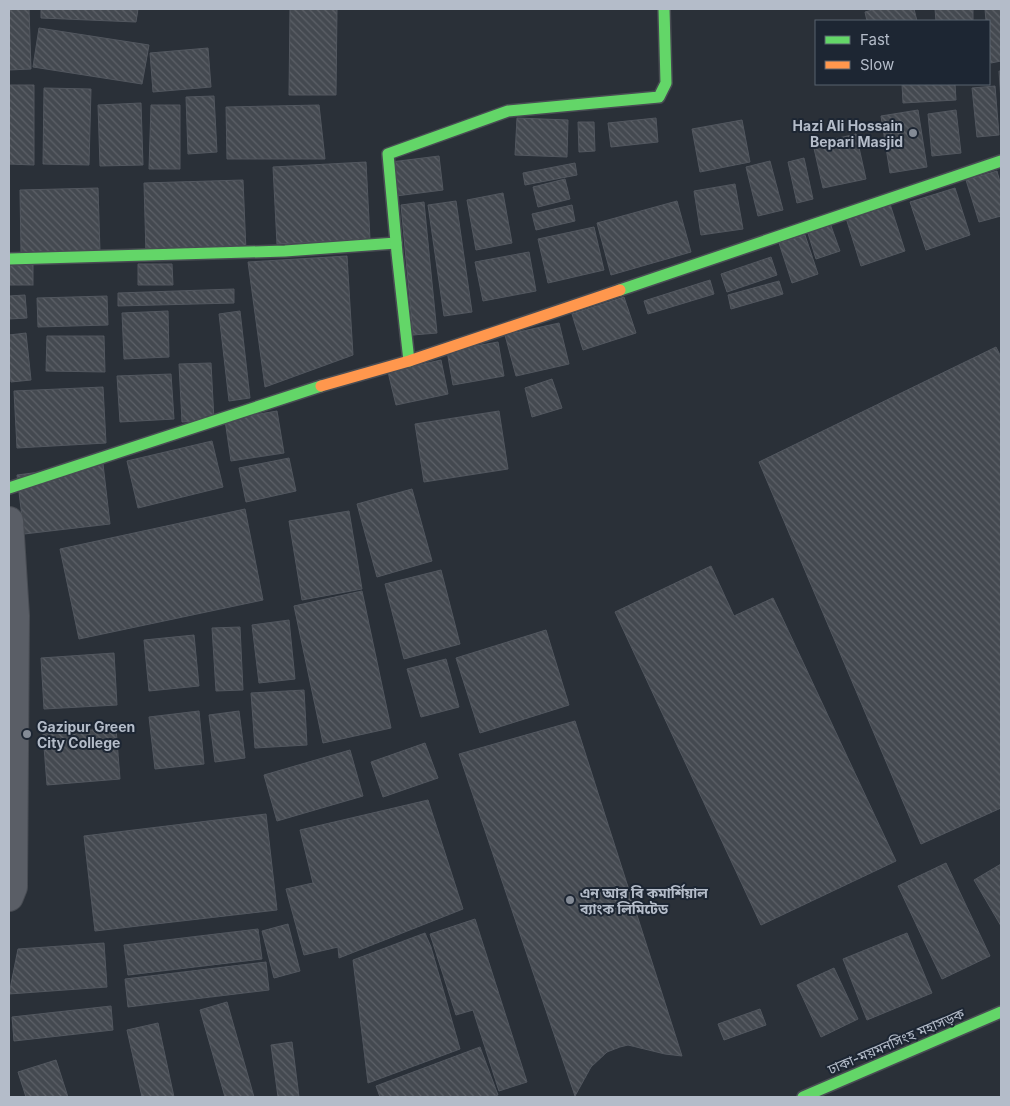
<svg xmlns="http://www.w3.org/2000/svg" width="1010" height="1106" viewBox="0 0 1010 1106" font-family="Inter,'Noto Sans Bengali',sans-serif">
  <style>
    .building { fill: url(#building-back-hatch); stroke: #52575f }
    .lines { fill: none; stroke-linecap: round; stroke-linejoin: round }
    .street-casing { stroke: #484c53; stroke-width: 30 }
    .fast-casing { stroke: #484c53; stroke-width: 14 }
    .slow-casing { stroke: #484c53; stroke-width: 14 }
    .street { stroke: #5a5e66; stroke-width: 28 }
    .fast { stroke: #63d668; stroke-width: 11 }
    .slow { stroke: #ff974d; stroke-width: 11 }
    .poi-dot { fill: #848b96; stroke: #1d2633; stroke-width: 2 }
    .labels { text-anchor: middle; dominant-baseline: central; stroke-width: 4; stroke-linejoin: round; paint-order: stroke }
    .poi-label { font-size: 14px; font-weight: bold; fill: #b4bcc9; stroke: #1d2633; text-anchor: start }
    .street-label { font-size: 14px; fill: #b4bcc9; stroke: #1d2633 }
  </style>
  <defs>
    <pattern id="building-back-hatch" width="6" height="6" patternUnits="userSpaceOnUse" patternTransform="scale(1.25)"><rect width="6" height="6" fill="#444950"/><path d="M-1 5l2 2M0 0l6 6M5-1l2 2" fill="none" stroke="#5d6168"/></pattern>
  </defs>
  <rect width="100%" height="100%" fill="#2a3038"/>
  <!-- building -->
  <g class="building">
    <path d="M9,9H29L31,69L9,70Z"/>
    <path d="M41,9H138L136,22L41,18Z"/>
    <path d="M290,9H337L336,95H289Z"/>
    <path d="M876,9H914L917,21H867L865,12Z"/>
    <path d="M935,9H973V21H936Z"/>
    <path d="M985,9H1001V61L991,63L989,44V21H986Z"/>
    <path d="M39,28L149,45L142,84L33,67Z"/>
    <path d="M208,48L211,87L153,92L150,53Z"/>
    <path d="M999,71H1001V102Z"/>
    <path d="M902,84H955L956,100L903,103Z"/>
    <path d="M9,85H34V165L9,164Z"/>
    <path d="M995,86L999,135L977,137L972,88Z"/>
    <path d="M44,88L91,89L89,165L43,164Z"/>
    <path d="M214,96L217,152L188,154L186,97Z"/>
    <path d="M141,103L143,165L100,166L98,105Z"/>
    <path d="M151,105H180V169H149Z"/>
    <path d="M319,105L325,159H227L226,107Z"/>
    <path d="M918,110L927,167L890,173L881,116Z"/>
    <path d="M956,110L961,153L932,156L928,114Z"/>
    <path d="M517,118L568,120L567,157L515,155Z"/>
    <path d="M656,118L658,142L611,147L608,123Z"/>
    <path d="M742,120L750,162L700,172L692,129Z"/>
    <path d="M578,122H594L595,151L579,152Z"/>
    <path d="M856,134L866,179L823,188L813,144Z"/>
    <path d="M439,156L443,190L396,196L391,162Z"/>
    <path d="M804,158L813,199L797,203L788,162Z"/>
    <path d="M770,161L783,210L758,216L746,167Z"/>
    <path d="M366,162L370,239L277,244L273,167Z"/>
    <path d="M575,163L577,175L525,185L523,173Z"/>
    <path d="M997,171L1001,186V216L979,222L966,180Z"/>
    <path d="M565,179L570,199L538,207L533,187Z"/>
    <path d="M243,180L246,251L146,254L144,183Z"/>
    <path d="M735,184L743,229L701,235L694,191Z"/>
    <path d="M98,188L100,252L21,253L20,190Z"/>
    <path d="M955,188L970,235L926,250L910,202Z"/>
    <path d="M503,193L512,243L476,250L467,200Z"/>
    <path d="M456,201L472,312L444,316L428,205Z"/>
    <path d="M677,201L691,252L611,275L597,223Z"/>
    <path d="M424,202L437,333L413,335L401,205Z"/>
    <path d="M890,204L905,251L861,266L846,218Z"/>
    <path d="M572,205L575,221L536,230L532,214Z"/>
    <path d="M830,223L840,251L816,259L807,230Z"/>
    <path d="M594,227L604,270L548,283L538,239Z"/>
    <path d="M805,235L818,274L792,283L779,243Z"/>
    <path d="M529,252L536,291L483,301L475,262Z"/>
    <path d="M347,256L353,355L265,387L248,262Z"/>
    <path d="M771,257L777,275L727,292L721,274Z"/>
    <rect x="10" y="264" width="23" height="21"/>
    <path d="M138,264H172L173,285H138Z"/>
    <path d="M710,280L714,294L648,314L644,301Z"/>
    <path d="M779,281L783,294L731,309L728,295Z"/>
    <path d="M234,289V303L118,306V293Z"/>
    <path d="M25,295L27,318L9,319V296Z"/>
    <path d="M107,296L108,325L38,327L37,298Z"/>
    <path d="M624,297L636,333L583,350L572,314Z"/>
    <path d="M168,311L169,357L124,359L122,313Z"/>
    <path d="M240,311L250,398L229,401L219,314Z"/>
    <path d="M559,323L569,364L516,376L505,335Z"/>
    <path d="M26,333L31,380L11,382L9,364V335Z"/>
    <path d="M47,336H104L105,372L46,371Z"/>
    <path d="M498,342L504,376L453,385L447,351Z"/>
    <path d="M996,347L1001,357V808L921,844L759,462Z"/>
    <path d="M441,360L448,394L396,405L388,372Z"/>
    <path d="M211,363L214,420L182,422L179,364Z"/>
    <path d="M171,374L174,419L120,422L117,376Z"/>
    <path d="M552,379L562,408L532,417L525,388Z"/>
    <path d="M103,387L106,443L17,448L14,391Z"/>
    <path d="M277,411L284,453L231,461L225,420Z"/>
    <path d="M499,411L508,469L424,482L415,424Z"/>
    <path d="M212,441L223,487L138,508L127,461Z"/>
    <path d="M289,458L296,491L246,502L239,468Z"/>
    <path d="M103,464L110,524L24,534L17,475Z"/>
    <path d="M412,489L432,561L377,577L357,504Z"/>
    <path d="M245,509L263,600L79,639L60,549Z"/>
    <path d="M349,511L362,589L302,600L289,521Z"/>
    <path d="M711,566L734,616L773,598L896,861L761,925L615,612Z"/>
    <path d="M441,570L460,644L404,659L385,584Z"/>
    <path d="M362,591L391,728L323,743L294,606Z"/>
    <path d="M289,620L295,679L259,683L252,625Z"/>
    <path d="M240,627L243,690L216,691L212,628Z"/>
    <path d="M546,630L569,705L480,733L456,658Z"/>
    <path d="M194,635L199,686L149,691L144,640Z"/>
    <path d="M114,653L117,705L44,709L41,658Z"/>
    <path d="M446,659L459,707L421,717L407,669Z"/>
    <path d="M304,690L307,745L255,748L251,693Z"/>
    <path d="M199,711L204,764L155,769L149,717Z"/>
    <path d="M239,711L245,758L215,762L209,715Z"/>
    <path d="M575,721L682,1056L665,1054L628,1045L620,1047L607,1052L591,1067L575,1096L459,754Z"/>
    <path d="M116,728L120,779L47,785L43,734Z"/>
    <path d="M425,743L438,778L383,797L371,762Z"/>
    <path d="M350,750L363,796L277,821L264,775Z"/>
    <path d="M428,800L463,909L339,958L338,947L304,955L286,889L313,883L300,830Z"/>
    <path d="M266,814L277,910L95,931L84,836Z"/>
    <path d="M946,863L990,956L942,979L898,886Z"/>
    <path d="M1001,864V926L974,880Z"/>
    <path d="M475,919L527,1082L499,1091L473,1010L456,1015L430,934Z"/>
    <path d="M288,924L300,971L274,978L262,931Z"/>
    <path d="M258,929L262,959L128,975L124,945Z"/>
    <path d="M425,933L431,947L460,1049L368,1083L353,960Z"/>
    <path d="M907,933L932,993L867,1020L843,959Z"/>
    <path d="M104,943L107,987L9,994L18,949Z"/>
    <path d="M266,962L269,990L128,1007L125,979Z"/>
    <path d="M834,968L858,1019L821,1037L797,985Z"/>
    <path d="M227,1002L254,1097H225L200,1010Z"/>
    <path d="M111,1006L113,1030L14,1041L12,1017Z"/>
    <path d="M760,1009L766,1025L724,1040L718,1024Z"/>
    <path d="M158,1023L174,1097H142L127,1030Z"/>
    <path d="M292,1042L299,1097H278L271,1045Z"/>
    <path d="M480,1047L498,1095L491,1097H380L376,1086Z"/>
    <path d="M56,1060L68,1097H26L18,1072Z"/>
  </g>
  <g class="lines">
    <defs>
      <path id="street" d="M9,521L15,616L13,887L9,897"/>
      <g id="fast">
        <path d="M9,259L285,251L396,243"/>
        <path d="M620,290L1001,161"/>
        <path d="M409,361L397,253L388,154L508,111L659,97L666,83L664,9"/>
        <path d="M9,488L321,386"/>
        <path d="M803,1097L1001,1012"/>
      </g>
      <path id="slow" d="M321,386L409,361L620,290"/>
    </defs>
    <!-- street casing -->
    <use href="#street" class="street-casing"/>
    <!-- fast casing -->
    <use href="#fast" class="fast-casing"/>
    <!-- slow casing -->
    <use href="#slow" class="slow-casing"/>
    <!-- street -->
    <use href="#street" class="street"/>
    <!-- fast -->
    <use href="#fast" class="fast"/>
    <!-- slow -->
    <use href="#slow" class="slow"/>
  </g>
  <!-- markers -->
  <g class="poi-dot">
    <circle cx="913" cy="133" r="5"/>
    <circle cx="27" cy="734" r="5"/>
    <circle cx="570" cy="900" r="5"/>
  </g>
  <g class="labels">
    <!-- poi labels -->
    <g class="poi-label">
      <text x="903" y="125" text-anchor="end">Hazi Ali Hossain<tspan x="903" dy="16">Bepari Masjid</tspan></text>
      <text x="37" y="726">Gazipur Green<tspan x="37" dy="16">City College</tspan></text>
      <text x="580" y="892">এন আর বি কমার্শিয়াল<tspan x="580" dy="16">ব্যাংক লিমিটেড</tspan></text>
    </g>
    <!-- street labels -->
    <g class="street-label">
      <text transform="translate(896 1041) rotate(-23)">ঢাকা-ময়মনসিংহ মহাসড়ক</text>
    </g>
  </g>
  <!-- border -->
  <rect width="1010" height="1106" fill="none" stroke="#b4bcc9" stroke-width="20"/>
  <!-- legend -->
  <rect x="815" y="20" width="175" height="65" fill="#1d2633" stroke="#59626f"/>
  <rect x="825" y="36" width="25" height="8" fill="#63d668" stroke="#59626f"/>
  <text x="860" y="45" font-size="15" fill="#b4bcc9">Fast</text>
  <rect x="825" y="61" width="25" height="8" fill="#ff974d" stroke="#59626f"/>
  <text x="860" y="70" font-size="15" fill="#b4bcc9">Slow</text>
</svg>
